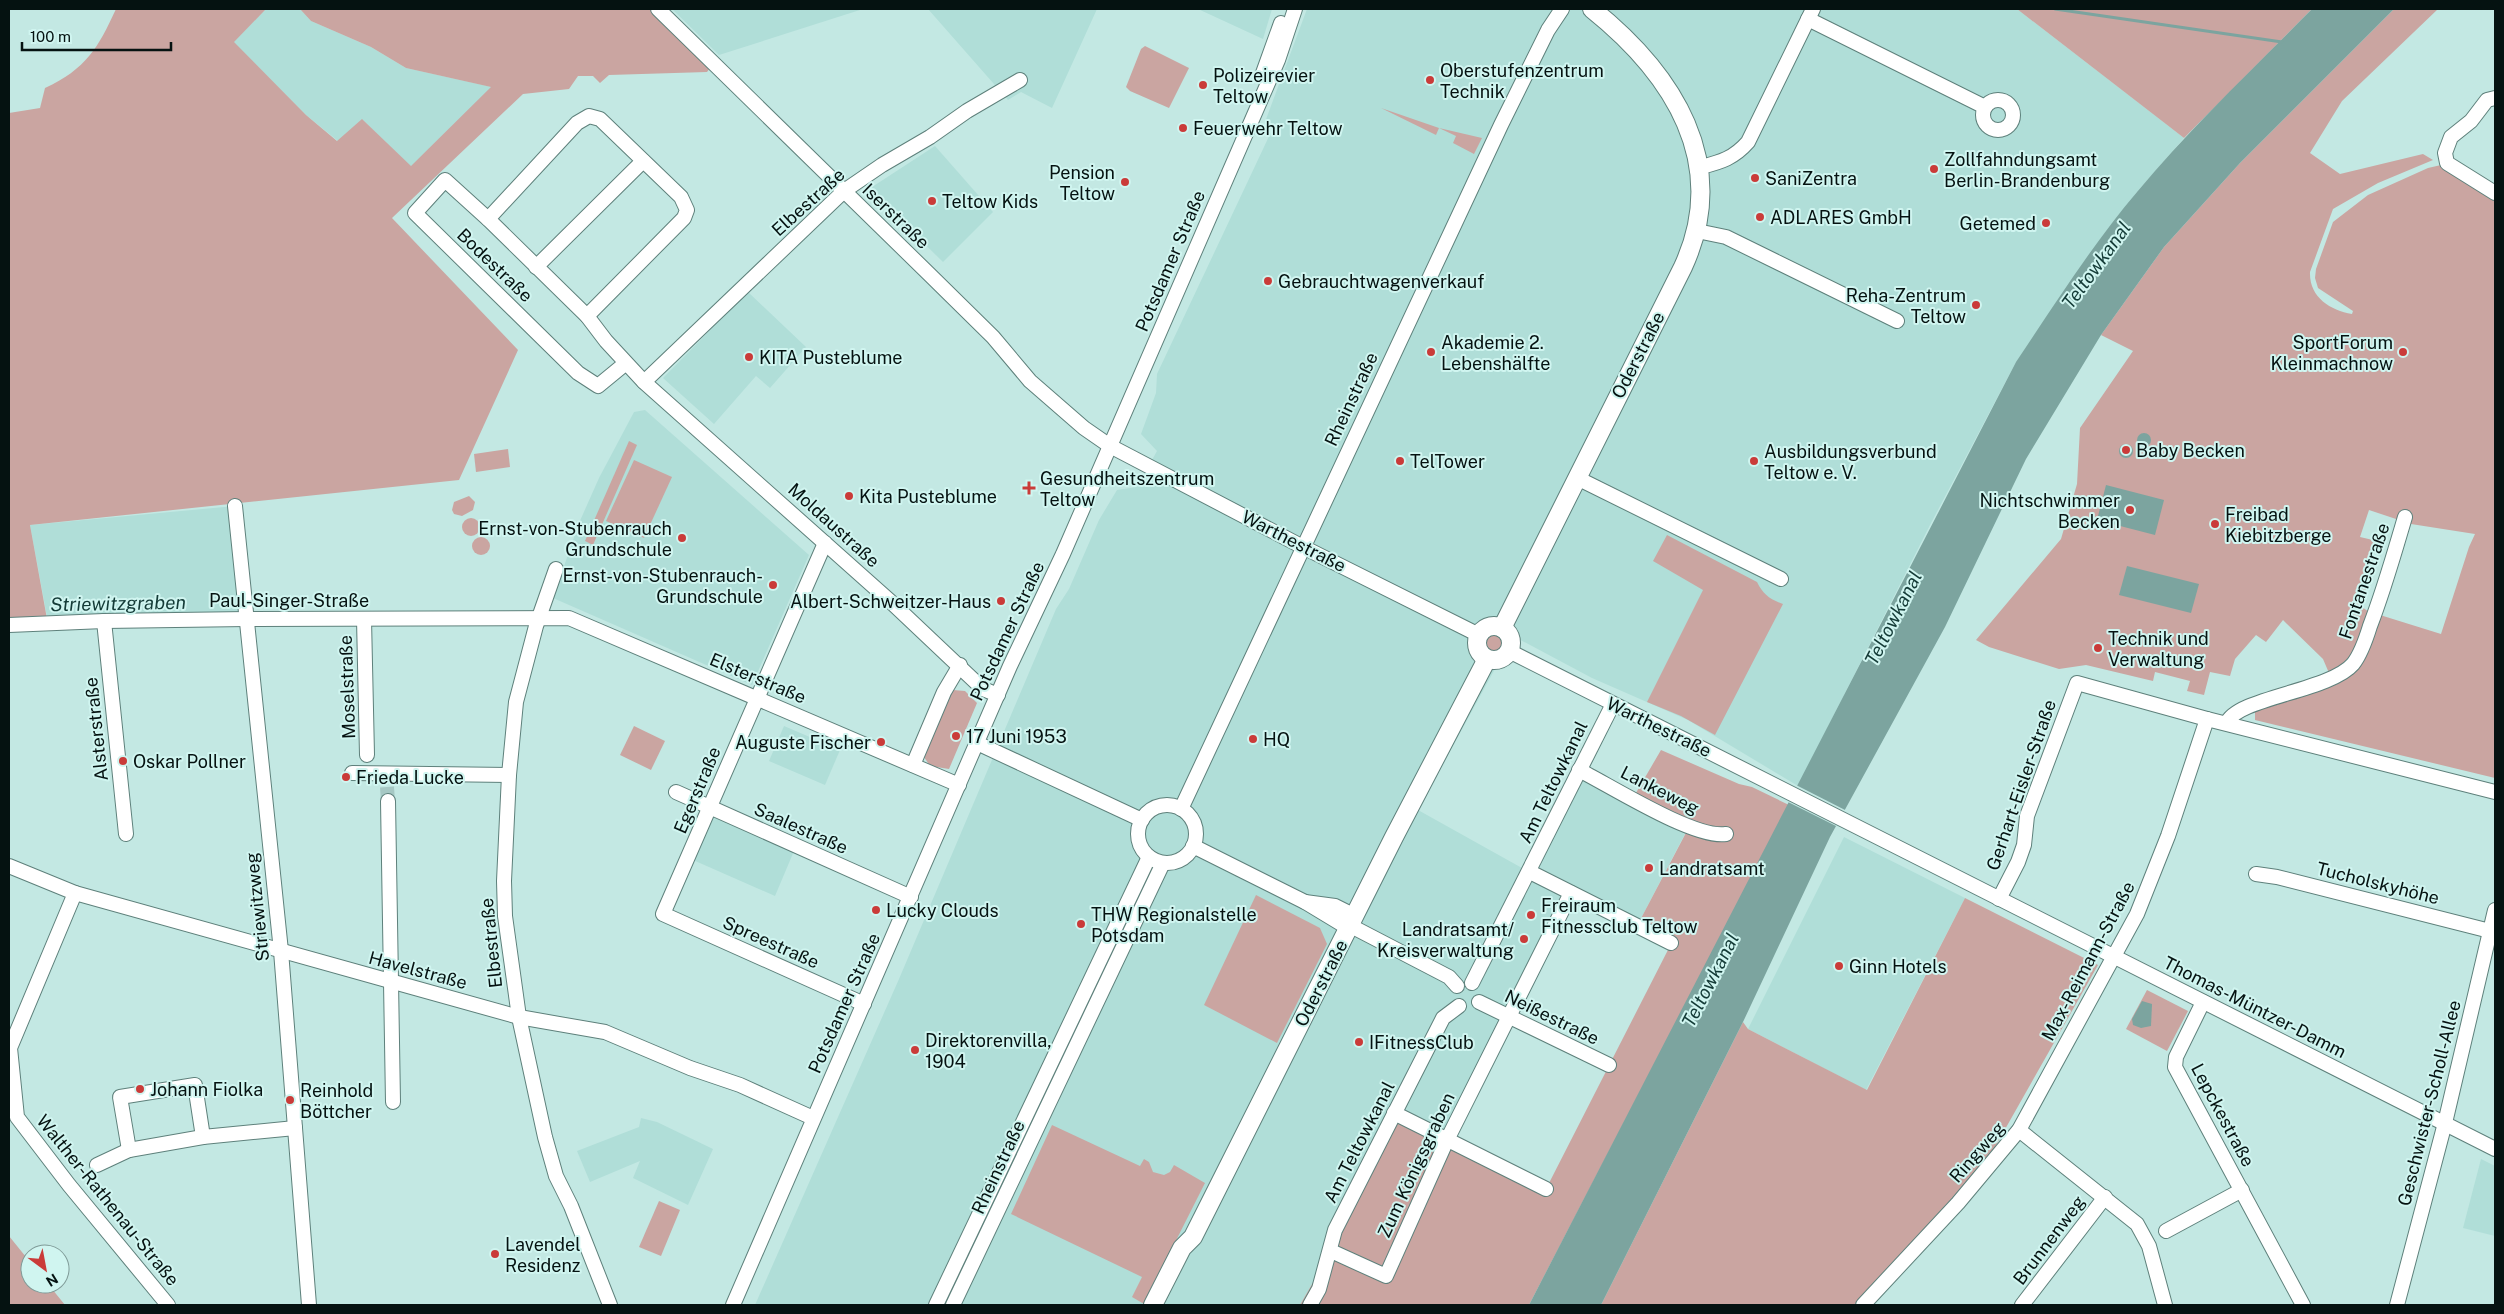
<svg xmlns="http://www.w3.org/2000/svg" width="2504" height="1314" viewBox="0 0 2504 1314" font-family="'Public Sans',sans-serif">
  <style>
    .built { fill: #b0ded8 }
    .green { fill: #caa5a1 }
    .water { fill: #7ca49f }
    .pier { fill: #c3e8e3 }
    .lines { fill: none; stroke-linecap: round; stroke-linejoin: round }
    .stream { stroke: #7ca49f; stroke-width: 3 }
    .minor-tunnel { stroke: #a6c8c4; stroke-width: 14; stroke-dasharray: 14 7; stroke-linecap: butt }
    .minor-casing { stroke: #5e807b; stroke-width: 16 }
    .major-casing { stroke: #5e807b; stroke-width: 20 }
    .minor { stroke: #fff; stroke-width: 14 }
    .major { stroke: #fff; stroke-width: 18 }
    .poi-dot { fill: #ca3b39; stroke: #d0f5f0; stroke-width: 2 }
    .labels { text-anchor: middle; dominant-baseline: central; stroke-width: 4; stroke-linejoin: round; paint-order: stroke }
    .poi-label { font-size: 18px; fill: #051211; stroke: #d0f5f0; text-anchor: start }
    .street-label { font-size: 18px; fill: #051211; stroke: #d0f5f0 }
    .water-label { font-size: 19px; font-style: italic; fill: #143b37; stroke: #d0f5f0 }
  </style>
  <rect width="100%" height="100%" fill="#c3e8e3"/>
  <!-- built -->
  <g class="built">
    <path d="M266,9H300L311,21L371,47L406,68L492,87L411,167L363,120L338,141L306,115L233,42Z"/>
    <path d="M672,9H863L719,55Z"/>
    <path d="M928,9H1097L1052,108L1021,92L1008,100Z"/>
    <path d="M1198,9H1272L1263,39Z"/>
    <path d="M1307,9H2017L2184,138L2136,193L2016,362L1930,525L1798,786L1688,720L1592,678L1513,636L1418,810L1529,872L1579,770L1689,826L1637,926L1572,893L1447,1140L1331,1251L1300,1305H755L899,979L1056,609L1069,589L1099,520L1117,490L1137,487L1157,451L1141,434L1156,393L1157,374L1273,128L1265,122Z"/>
    <path d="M935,146L993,212L943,262L869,189Z"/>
    <path d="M748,292L806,347L770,388L756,376L714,424L663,378Z"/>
    <path d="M645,410L809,555L752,685L553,598L579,523L599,478L634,412Z"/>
    <path d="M235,506L247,619L48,622L30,525Z"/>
    <path d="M784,726L840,750L825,785L769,761Z"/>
    <path d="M712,815L794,851L775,896L693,860Z"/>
    <path d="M1844,837L1965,898L1866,1090L1748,1029Z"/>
    <path d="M641,1118L657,1122L713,1149L688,1205L633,1178L640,1161L590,1182L577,1151L639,1127Z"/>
    <path d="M2481,1159L2495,1166V1236L2463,1228Z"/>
  </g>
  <!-- green -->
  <g class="green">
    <path d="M116,9H266L234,42L306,115L337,141L362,119L411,166L491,87L406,68L371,47L311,21L300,9H658L713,64L707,72L609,75L600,83L593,76H578L569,89L523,94L392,218L518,350L459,480L30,525L47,619L9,621V113L40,108L45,88C86,69 98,48 116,9Z"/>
    <path d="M2017,9H2312L2184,138Z"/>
    <path d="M2394,9H2438L2342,101L2310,153L2340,174L2423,154L2433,160L2378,183L2333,209L2310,272C2309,297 2330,310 2352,314L2353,311L2318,288L2315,278L2316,269L2333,222L2368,195L2428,168L2441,165L2495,200V778L2255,720V711L2357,666L2369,649L2380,615L2441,634L2469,547L2475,534L2411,524L2369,510L2360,537L2377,541L2362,607L2369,612C2359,642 2357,656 2329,673L2323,659L2283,620L2266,642L2256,635L2235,659L2230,676L2210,672L2204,695L2187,691L2190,681L2155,672L2153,681L2086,665L2059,669L1989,647L1976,640L2061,539L2077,484L2080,428L2133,351L2101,335L2164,247L2240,163Z"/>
    <path d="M1145,46L1189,68L1169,108L1130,91L1126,87L1141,49Z"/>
    <path d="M1381,108L1439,128L1482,138L1474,154L1453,143L1456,136L1439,128L1436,135Z"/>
    <path d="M629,441L637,445L593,545L585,541Z"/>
    <path d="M508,449L510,467L476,472L474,454Z"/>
    <path d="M634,460L672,477L644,538L606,521Z"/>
    <path d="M469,496L475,502L473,510L462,516L454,514L452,510L454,502Z"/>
    <circle cx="471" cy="527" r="9"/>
    <path d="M1667,535L1757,582C1763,594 1769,599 1783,604L1715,735L1681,716L1647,702L1703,590L1653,561Z"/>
    <circle cx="481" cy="546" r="9"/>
    <circle cx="1494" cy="643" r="12"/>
    <path d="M953,690L965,691L977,703L949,769L930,766L924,757Z"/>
    <path d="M634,726L665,741L651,770L620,755Z"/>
    <path d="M1661,750L1739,784L1752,787L1789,805L1529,1305H1300L1331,1251L1394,1113L1546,1189L1671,944L1637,926L1689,827L1633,798Z"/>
    <path d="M1256,895L1320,928L1327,944L1277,1043L1204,1005Z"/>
    <path d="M1965,898L2098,965L1995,1147L1947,1206L1854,1305H1601L1743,1022L1748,1029L1867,1090Z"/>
    <path d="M2147,990L2188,1011L2167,1051L2126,1029Z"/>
    <path d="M1034,1116L1036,1118L982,1229L981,1225L1031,1117Z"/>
    <path d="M1052,1125L1140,1166L1144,1159L1149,1162L1153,1172L1164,1175L1170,1172L1174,1165L1205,1183L1144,1304L1132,1297L1142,1277L1011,1214Z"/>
    <path d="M659,1201L680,1210L661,1256L639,1247Z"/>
    <path d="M9,1236L30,1262V1284H48L65,1305H9Z"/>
    <path d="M971,1248H973L948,1305H942Z"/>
  </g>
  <!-- water -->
  <g class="water">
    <path d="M2312,9H2394L2240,163L2164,247L2101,335L2026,459L1945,627L1830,837L1743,1022L1601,1305H1529L2016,362C2055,304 2092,245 2137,192C2191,127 2253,69 2312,9Z"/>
    <circle cx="2144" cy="440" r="7"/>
    <circle cx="2126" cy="451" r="7"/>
    <path d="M2106,485L2164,500L2155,535L2097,520Z"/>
    <path d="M2127,566L2199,584L2191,613L2119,595Z"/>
    <path d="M2142,1001L2152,1004L2151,1026L2141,1028L2133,1025L2132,1019Z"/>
  </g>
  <!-- pier -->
  <path class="pier" d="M1796,785L1847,811L1838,827L1788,802Z"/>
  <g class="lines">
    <!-- stream -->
    <path class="stream" d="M2055,9L2282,42"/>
    <!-- minor-tunnel -->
    <path class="minor-tunnel" d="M387,787L388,801"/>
    <defs>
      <g id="minor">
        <path d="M658,9L929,274L993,337L1030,381L1084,428L1110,446L1303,547L1479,635"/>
        <path d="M1808,19L1985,107"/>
        <path d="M1263,73L1281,23"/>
        <path d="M2495,98L2487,100L2471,121L2451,137L2445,153L2447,163L2495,193"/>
        <circle cx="1998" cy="115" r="15"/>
        <path d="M1701,167C1721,162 1734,158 1748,142L1813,9"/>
        <path d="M488,219L577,123L589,116L600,119L681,197L687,210L684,218L587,316"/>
        <path d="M1697,231L1726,237L1897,321"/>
        <path d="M536,267L643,161"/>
        <path d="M626,363L598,386L578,373L415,213L445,180L488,219L587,316L606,341L644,382L891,602L983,689L998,695"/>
        <path d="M644,382L844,191L882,165L930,137L967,111L1020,80"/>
        <path d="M1577,478L1781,579"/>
        <path d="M235,506L281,951L309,1305"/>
        <path d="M825,543L663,914L864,1004"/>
        <path d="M556,569L536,626L516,702L509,775L504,881L505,916L519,1017L545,1137L556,1176L571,1206L610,1305"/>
        <path d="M364,619L367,755"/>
        <path d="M104,621L126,834"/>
        <path d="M9,625L104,621L247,619L569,618L959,785"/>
        <path d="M1509,651L2495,1149"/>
        <path d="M2227,723C2236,698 2330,691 2353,664C2361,654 2366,639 2370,626C2384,590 2394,554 2405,517"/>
        <path d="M977,743L1142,820"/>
        <path d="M913,765L944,692L960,665"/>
        <path d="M1579,770C1611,786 1694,839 1726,834"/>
        <path d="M352,773L509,775"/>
        <path d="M676,792L911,897"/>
        <path d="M388,801L393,1102"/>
        <circle cx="1167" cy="834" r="29"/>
        <path d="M1181,809L1501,125L1548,30L1562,9"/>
        <path d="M1193,846L1305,902L1348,928"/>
        <path d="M9,866L75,893L390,981L519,1017L605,1032L690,1068L740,1085L813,1118"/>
        <path d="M1530,872L1671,943"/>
        <path d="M2256,874L2277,877L2490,931"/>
        <path d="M75,893L10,1048L17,1117L69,1185L168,1305"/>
        <path d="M1999,899L2018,862L2024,845L2027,816L2077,683L2207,719L2495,792"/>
        <path d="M1305,902L1335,906L1355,916"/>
        <path d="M1349,925L1449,977L1457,986"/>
        <path d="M1472,983L1613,704"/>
        <path d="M1479,1002L1609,1065"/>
        <path d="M2203,1002L2176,1057L2175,1067L2303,1305"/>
        <path d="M1394,1113L1546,1189"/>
        <path d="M2019,1130L2137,1224L2149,1246L2165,1305"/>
        <path d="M129,1150L120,1097L195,1085L203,1137"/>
        <path d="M97,1165L129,1150L203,1137L295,1128"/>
        <path d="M2166,1231L2242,1190"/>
        <path d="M1331,1251L1386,1276L1447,1140L1571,893"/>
        <path d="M733,1305L1010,666L1063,554L1278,60L1295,9"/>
        <path d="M936,1305L1149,857"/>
        <path d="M953,1305L1163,863"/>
        <path d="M1310,1305L1319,1289L1335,1230L1443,1018L1459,1006"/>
        <path d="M1863,1305L1958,1203L2019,1130L2137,914L2168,836L2207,719"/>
        <path d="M2022,1305L2105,1197"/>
        <path d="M2397,1305L2445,1123L2495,910"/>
      </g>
      <g id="major">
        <circle cx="1494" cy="643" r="17"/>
        <path d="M1502,628L1683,267C1731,163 1673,74 1592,9"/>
        <path d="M1153,1305L1182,1248L1193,1237L1394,837L1487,659"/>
      </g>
    </defs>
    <!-- minor casing -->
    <use href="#minor" class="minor-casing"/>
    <!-- major casing -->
    <use href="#major" class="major-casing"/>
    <!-- minor -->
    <use href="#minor" class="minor"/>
    <!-- major -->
    <use href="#major" class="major"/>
  </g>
  <!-- markers -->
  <g class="poi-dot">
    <circle cx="1430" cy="80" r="5"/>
    <circle cx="1203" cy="85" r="5"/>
    <circle cx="1183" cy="128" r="5"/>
    <circle cx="1934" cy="169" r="5"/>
    <circle cx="1755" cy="178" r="5"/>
    <circle cx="1125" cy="182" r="5"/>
    <circle cx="932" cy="201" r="5"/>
    <circle cx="1760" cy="217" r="5"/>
    <circle cx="2046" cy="223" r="5"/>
    <circle cx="1268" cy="281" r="5"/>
    <circle cx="1976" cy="305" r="5"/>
    <circle cx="1431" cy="352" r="5"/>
    <circle cx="2403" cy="352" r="5"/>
    <circle cx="749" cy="357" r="5"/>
    <circle cx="2126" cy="450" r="5"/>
    <circle cx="1400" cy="461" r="5"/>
    <circle cx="1754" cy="461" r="5"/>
    <path d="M1026.5 480.5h5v5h5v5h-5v5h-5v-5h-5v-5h5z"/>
    <circle cx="849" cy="496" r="5"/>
    <circle cx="2130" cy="510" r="5"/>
    <circle cx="2215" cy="524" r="5"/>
    <circle cx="682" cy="538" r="5"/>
    <circle cx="773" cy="585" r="5"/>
    <circle cx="1001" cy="601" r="5"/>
    <circle cx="2098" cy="648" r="5"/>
    <circle cx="956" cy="736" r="5"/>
    <circle cx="1253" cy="739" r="5"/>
    <circle cx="881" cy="742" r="5"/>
    <circle cx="123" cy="761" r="5"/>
    <circle cx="346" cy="777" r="5"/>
    <circle cx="1649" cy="868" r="5"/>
    <circle cx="876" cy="910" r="5"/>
    <circle cx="1531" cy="915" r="5"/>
    <circle cx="1081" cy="924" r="5"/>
    <circle cx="1524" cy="939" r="5"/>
    <circle cx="1839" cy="966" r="5"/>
    <circle cx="1359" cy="1042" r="5"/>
    <circle cx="915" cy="1050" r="5"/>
    <circle cx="140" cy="1089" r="5"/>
    <circle cx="290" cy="1100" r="5"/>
    <circle cx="495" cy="1254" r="5"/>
  </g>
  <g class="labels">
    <!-- poi labels -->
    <g class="poi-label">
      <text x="1440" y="70">Oberstufenzentrum<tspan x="1440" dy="21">Technik</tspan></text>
      <text x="1213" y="75">Polizeirevier<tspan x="1213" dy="21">Teltow</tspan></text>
      <text x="1193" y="128">Feuerwehr Teltow</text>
      <text x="1944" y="159">Zollfahndungsamt<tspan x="1944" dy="21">Berlin-Brandenburg</tspan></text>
      <text x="1115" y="172" text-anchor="end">Pension<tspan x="1115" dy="21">Teltow</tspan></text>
      <text x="1765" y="178">SaniZentra</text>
      <text x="942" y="201">Teltow Kids</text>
      <text x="1770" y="217">ADLARES GmbH</text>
      <text x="2036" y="223" text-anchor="end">Getemed</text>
      <text x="1278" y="281">Gebrauchtwagenverkauf</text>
      <text x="1966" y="295" text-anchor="end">Reha-Zentrum<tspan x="1966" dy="21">Teltow</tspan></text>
      <text x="1441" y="342">Akademie 2.<tspan x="1441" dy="21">Lebenshälfte</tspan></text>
      <text x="2393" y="342" text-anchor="end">SportForum<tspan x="2393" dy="21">Kleinmachnow</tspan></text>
      <text x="759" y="357">KITA Pusteblume</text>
      <text x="2136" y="450">Baby Becken</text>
      <text x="1764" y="451">Ausbildungsverbund<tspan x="1764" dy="21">Teltow e. V.</tspan></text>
      <text x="1410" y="461">TelTower</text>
      <text x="1040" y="478">Gesundheitszentrum<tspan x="1040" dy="21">Teltow</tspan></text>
      <text x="859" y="496">Kita Pusteblume</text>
      <text x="2120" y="500" text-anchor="end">Nichtschwimmer<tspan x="2120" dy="21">Becken</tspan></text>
      <text x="2225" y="514">Freibad<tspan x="2225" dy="21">Kiebitzberge</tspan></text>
      <text x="672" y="528" text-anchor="end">Ernst-von-Stubenrauch<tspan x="672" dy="21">Grundschule</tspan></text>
      <text x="763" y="575" text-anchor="end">Ernst-von-Stubenrauch-<tspan x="763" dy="21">Grundschule</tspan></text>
      <text x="991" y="601" text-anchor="end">Albert-Schweitzer-Haus</text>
      <text x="2108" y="638">Technik und<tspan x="2108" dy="21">Verwaltung</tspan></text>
      <text x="966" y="736">17 Juni 1953</text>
      <text x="1263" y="739">HQ</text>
      <text x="871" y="742" text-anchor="end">Auguste Fischer</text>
      <text x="133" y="761">Oskar Pollner</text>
      <text x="356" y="777">Frieda Lucke</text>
      <text x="1659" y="868">Landratsamt</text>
      <text x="1541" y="905">Freiraum<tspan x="1541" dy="21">Fitnessclub Teltow</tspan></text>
      <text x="886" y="910">Lucky Clouds</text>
      <text x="1091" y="914">THW Regionalstelle<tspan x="1091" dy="21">Potsdam</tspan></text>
      <text x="1514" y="929" text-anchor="end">Landratsamt/<tspan x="1514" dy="21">Kreisverwaltung</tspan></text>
      <text x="1849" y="966">Ginn Hotels</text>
      <text x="925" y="1040">Direktorenvilla,<tspan x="925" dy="21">1904</tspan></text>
      <text x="1369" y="1042">IFitnessClub</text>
      <text x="150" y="1089">Johann Fiolka</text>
      <text x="300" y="1090">Reinhold<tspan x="300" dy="21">Böttcher</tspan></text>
      <text x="505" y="1244">Lavendel<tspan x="505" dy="21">Residenz</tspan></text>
    </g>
    <!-- street labels -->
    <g class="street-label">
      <text transform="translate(808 202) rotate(-42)">Elbestraße</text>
      <text transform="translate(896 216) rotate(44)">Iserstraße</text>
      <text transform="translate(1170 261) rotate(-67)">Potsdamer Straße</text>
      <text transform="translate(495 265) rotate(44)">Bodestraße</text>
      <text transform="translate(1638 355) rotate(-63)">Oderstraße</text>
      <text transform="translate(1351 399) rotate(-65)">Rheinstraße</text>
      <text transform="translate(834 525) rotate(42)">Moldaustraße</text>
      <text transform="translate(1294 541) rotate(27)">Warthestraße</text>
      <text transform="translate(2364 581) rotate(-71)">Fontanestraße</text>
      <text x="289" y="600">Paul-Singer-Straße</text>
      <text transform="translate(1007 631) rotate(-65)">Potsdamer Straße</text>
      <text transform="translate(758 678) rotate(23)">Elsterstraße</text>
      <text transform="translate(347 687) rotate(-92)">Moselstraße</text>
      <text transform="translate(1659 727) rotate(26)">Warthestraße</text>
      <text transform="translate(96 729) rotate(-96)">Alsterstraße</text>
      <text transform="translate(1553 782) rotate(-64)">Am Teltowkanal</text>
      <text transform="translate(2021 785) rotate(-71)">Gerhart-Eisler-Straße</text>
      <text transform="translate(697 790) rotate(-67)">Egerstraße</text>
      <text transform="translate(1660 790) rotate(27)">Lankeweg</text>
      <text transform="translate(801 828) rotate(24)">Saalestraße</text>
      <text transform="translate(2378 883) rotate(14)">Tucholskyhöhe</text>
      <text transform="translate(257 907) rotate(-96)">Striewitzweg</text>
      <text transform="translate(771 942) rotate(24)">Spreestraße</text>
      <text transform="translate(491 943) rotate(-96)">Elbestraße</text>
      <text transform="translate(2088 961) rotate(-62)">Max-Reimann-Straße</text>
      <text transform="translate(418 970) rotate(15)">Havelstraße</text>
      <text transform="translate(1321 983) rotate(-63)">Oderstraße</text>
      <text transform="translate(844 1003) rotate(-66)">Potsdamer Straße</text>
      <text transform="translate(2255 1007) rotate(27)">Thomas-Müntzer-Damm</text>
      <text transform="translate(1552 1017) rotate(26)">Neißestraße</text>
      <text transform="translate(2429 1103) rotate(-76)">Geschwister-Scholl-Allee</text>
      <text transform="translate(2223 1115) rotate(62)">Lepckestraße</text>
      <text transform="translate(1359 1142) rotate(-63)">Am Teltowkanal</text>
      <text transform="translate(1977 1152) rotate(-49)">Ringweg</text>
      <text transform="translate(1416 1165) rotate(-65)">Zum Königsgraben</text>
      <text transform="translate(998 1167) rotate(-65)">Rheinstraße</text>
      <text transform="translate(108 1200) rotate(51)">Walther-Rathenau-Straße</text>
      <text transform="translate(2049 1240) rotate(-53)">Brunnenweg</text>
    </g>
    <!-- water labels -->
    <g class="water-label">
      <text transform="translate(2096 265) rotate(-54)">Teltowkanal</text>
      <text transform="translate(118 603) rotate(-1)">Striewitzgraben</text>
      <text transform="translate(1893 618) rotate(-63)">Teltowkanal</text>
      <text transform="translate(1710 980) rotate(-63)">Teltowkanal</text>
    </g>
  </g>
  <!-- border -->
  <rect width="2504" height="1314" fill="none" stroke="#051211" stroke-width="20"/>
  <!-- north arrow -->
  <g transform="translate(45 1269) rotate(148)"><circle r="24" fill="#d0f5f0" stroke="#7f9a97"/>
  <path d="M0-4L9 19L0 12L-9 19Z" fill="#ca3b39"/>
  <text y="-8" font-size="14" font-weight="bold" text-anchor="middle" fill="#051211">N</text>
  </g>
  <!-- scale -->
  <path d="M22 42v8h149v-8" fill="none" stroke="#051211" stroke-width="2.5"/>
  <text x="30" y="42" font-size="15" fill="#051211" stroke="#d0f5f0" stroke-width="4" paint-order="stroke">100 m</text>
</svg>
